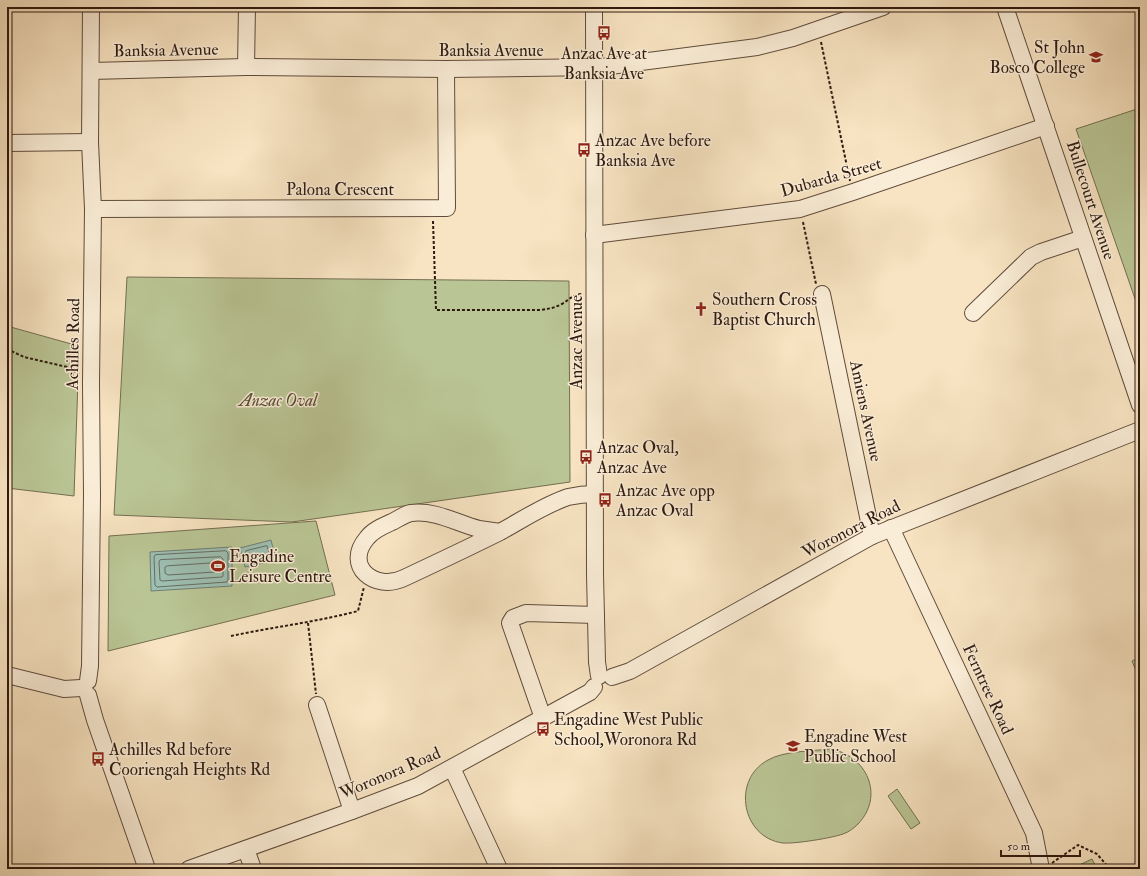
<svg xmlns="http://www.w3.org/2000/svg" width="1147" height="876" viewBox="0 0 1147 876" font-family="'IM FELL Double Pica',serif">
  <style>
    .green { fill: #bac595; stroke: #746f52 }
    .water { fill: #9dbfb2; stroke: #717d71 }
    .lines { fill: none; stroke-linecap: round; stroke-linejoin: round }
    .shore { stroke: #666c60; stroke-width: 1 }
    .minor-casing { stroke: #604c3c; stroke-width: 18 }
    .path { stroke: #2e190f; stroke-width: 2; stroke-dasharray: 3 2; stroke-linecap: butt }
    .minor { stroke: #faedd7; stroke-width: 16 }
    .labels { text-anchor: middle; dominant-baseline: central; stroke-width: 3; stroke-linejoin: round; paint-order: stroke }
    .poi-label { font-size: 17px; fill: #2e190f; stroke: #faedd7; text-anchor: start }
    .street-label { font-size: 17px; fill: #2e190f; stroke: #faedd7 }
    .park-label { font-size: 17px; font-style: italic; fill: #584d37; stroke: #faedd7 }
  </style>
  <rect width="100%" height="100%" fill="#f8e4c2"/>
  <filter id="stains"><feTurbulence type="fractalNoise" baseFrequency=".005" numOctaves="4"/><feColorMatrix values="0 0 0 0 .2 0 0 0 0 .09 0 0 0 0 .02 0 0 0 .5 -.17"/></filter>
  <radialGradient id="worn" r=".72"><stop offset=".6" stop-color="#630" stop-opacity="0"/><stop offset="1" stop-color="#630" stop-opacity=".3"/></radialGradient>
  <!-- green -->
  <g class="green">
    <path d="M1140,108V313L1076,129Z"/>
    <path d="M127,277L569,281L570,482L292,522L114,515Z"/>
    <path d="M7,326L75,345L73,379L78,380L74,496L7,488Z"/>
    <path d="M316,521L335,595L108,651L109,536Z"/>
    <path d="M1140,657V680L1132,661Z"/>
    <path d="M830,749C867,755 885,796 858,824C854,828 849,832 843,834C832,838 795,844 783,843C742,838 731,780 768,760C783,751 813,751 830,749Z"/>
    <path d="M897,789L920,823L911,829L888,796Z"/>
    <path d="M1092,859L1097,869H1071Z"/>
  </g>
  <!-- water -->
  <g class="water">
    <path d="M271,540L276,560L245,567L240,548Z"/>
    <path d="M232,547V586L151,591L150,552Z"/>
  </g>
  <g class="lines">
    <!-- shore -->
    <g class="shore">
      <path d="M267,546L270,555V557L250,562L248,561L245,553L246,551Z"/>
      <path d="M226,551L228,553V580L227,582L157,587L155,585L154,557L155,555Z"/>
      <path d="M221,557L223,559V576L222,577L162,581L160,580L159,562L160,560Z"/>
      <path d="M215,563L217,565V570L215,572L168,575L165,573V567L167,566Z"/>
    </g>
    <defs>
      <g id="minor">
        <path d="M594,7L595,574L597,662L599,676"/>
        <path d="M1005,7L1140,405"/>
        <path d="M246,67L247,7"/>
        <path d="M91,71L246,67L446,69L602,67L757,47L793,38L883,7"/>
        <path d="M7,143L90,142"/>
        <path d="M93,209L447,208L446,69"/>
        <path d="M594,235L800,209L853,192L1046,126"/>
        <path d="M822,294L872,536"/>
        <path d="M973,313L1031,257L1041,252L1083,238"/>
        <path d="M891,528L1034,833L1041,869"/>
        <path d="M500,532C493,531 486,530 479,529C456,523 436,510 411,513C405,514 398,519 392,522C383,526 373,530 367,538C343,566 375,592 404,578C436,563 468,548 500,532C522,520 544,505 568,497C577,495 585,494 595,494"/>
        <path d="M7,675L64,689L81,688"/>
        <path d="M612,677L630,671L872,536L1140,430"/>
        <path d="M88,681L90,666L92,496L91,383L93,209L90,142L91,7"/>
        <path d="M88,695L95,720L147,869"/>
        <path d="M317,705L352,811"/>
        <path d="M543,718L510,623L513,618L526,613L596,615"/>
        <path d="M452,768L499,869"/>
        <path d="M246,849L253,869"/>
        <path d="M189,869L352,811L418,786L590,692L594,687"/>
      </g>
    </defs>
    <!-- minor casing -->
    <use href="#minor" class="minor-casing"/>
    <!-- path -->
    <g class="path">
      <path d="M821,42L850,181"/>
      <path d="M433,221L436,310H540C548,309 554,308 562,304C569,300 573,294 582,294"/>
      <path d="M803,222L816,284"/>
      <path d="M7,349L24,357L67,367L79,374"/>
      <path d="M308,623L316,694"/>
      <path d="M231,636C273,627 316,622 358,611L364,587"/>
      <path d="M1052,863L1078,845L1097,854L1110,869"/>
    </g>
    <!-- minor -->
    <use href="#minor" class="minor"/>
  </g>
  <!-- icons -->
  <defs>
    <symbol id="bus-bare" viewBox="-9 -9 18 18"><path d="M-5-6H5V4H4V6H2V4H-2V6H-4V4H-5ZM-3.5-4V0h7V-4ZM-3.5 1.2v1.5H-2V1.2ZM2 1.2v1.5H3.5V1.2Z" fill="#8f2418" stroke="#faedd7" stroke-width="2.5" paint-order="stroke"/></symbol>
    <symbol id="school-bare" viewBox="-9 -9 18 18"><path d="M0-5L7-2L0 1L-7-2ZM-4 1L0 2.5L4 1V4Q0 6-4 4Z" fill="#8f2418" stroke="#faedd7" stroke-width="2.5" paint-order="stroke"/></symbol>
    <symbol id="church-bare" viewBox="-9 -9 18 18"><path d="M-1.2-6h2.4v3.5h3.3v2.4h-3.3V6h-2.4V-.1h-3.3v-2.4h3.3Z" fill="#8f2418" stroke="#faedd7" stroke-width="2.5" paint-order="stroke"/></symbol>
    <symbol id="stadium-bare" viewBox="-9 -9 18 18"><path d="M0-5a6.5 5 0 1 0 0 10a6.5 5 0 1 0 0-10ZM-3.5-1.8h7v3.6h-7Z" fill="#8f2418" stroke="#faedd7" stroke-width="2.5" paint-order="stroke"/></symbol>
  </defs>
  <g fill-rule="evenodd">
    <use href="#bus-bare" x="594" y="23" width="20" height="20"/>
    <use href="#school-bare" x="1086" y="47" width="20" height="20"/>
    <use href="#bus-bare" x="574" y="140" width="20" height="20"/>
    <use href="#church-bare" x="691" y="299" width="20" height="20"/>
    <use href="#bus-bare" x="576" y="447" width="20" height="20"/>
    <use href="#bus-bare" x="595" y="490" width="20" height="20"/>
    <use href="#stadium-bare" x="208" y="556" width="20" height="20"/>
    <use href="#bus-bare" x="533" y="719" width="20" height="20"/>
    <use href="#school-bare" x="783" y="736" width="20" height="20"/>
    <use href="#bus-bare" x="88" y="749" width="20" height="20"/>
  </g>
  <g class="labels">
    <!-- poi labels -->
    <g class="poi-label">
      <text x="1085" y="47" text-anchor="end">St John<tspan x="1085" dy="20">Bosco College</tspan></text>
      <text x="604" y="53" text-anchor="middle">Anzac Ave at<tspan x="604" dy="20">Banksia Ave</tspan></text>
      <text x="595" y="140">Anzac Ave before<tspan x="595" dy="20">Banksia Ave</tspan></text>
      <text x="712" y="299">Southern Cross<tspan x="712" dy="20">Baptist Church</tspan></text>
      <text x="597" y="447">Anzac Oval,<tspan x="597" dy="20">Anzac Ave</tspan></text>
      <text x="616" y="490">Anzac Ave opp<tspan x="616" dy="20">Anzac Oval</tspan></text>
      <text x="229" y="556">Engadine<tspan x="229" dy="20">Leisure Centre</tspan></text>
      <text x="554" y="719">Engadine West Public<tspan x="554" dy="20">School,Woronora Rd</tspan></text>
      <text x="804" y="736">Engadine West<tspan x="804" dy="20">Public School</tspan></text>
      <text x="109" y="749">Achilles Rd before<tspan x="109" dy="20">Cooriengah Heights Rd</tspan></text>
    </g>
    <!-- street labels -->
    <g class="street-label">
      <text transform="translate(166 50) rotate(-1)">Banksia Avenue</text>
      <text x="491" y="50">Banksia Avenue</text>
      <text transform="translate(831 177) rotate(-16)">Dubarda Street</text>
      <text x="340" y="189">Palona Crescent</text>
      <text transform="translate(1091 200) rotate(72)">Bullecourt Avenue</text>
      <text transform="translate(576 342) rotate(-90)">Anzac Avenue</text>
      <text transform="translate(73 344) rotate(-89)">Achilles Road</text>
      <text transform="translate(866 411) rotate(78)">Amiens Avenue</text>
      <text transform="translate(851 529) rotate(-27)">Woronora Road</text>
      <text transform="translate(988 689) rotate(65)">Ferntree Road</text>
      <text transform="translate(390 773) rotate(-23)">Woronora Road</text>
    </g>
    <!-- park labels -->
    <g class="park-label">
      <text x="278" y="400">Anzac Oval</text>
    </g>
  </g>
  <!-- margin -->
  <rect width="1147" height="876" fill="none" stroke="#f8e4c2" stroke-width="24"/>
  <rect x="8" y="8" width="1131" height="860" fill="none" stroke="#2e190f" stroke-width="2"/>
  <rect x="12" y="12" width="1123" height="852" fill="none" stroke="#2e190f"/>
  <!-- scale -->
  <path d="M1001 850v6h79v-6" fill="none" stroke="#2e190f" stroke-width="2"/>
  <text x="1007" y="850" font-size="12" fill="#2e190f" stroke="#faedd7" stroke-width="3" paint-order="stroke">50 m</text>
  <rect width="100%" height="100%" filter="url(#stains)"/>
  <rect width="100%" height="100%" fill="url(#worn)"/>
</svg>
